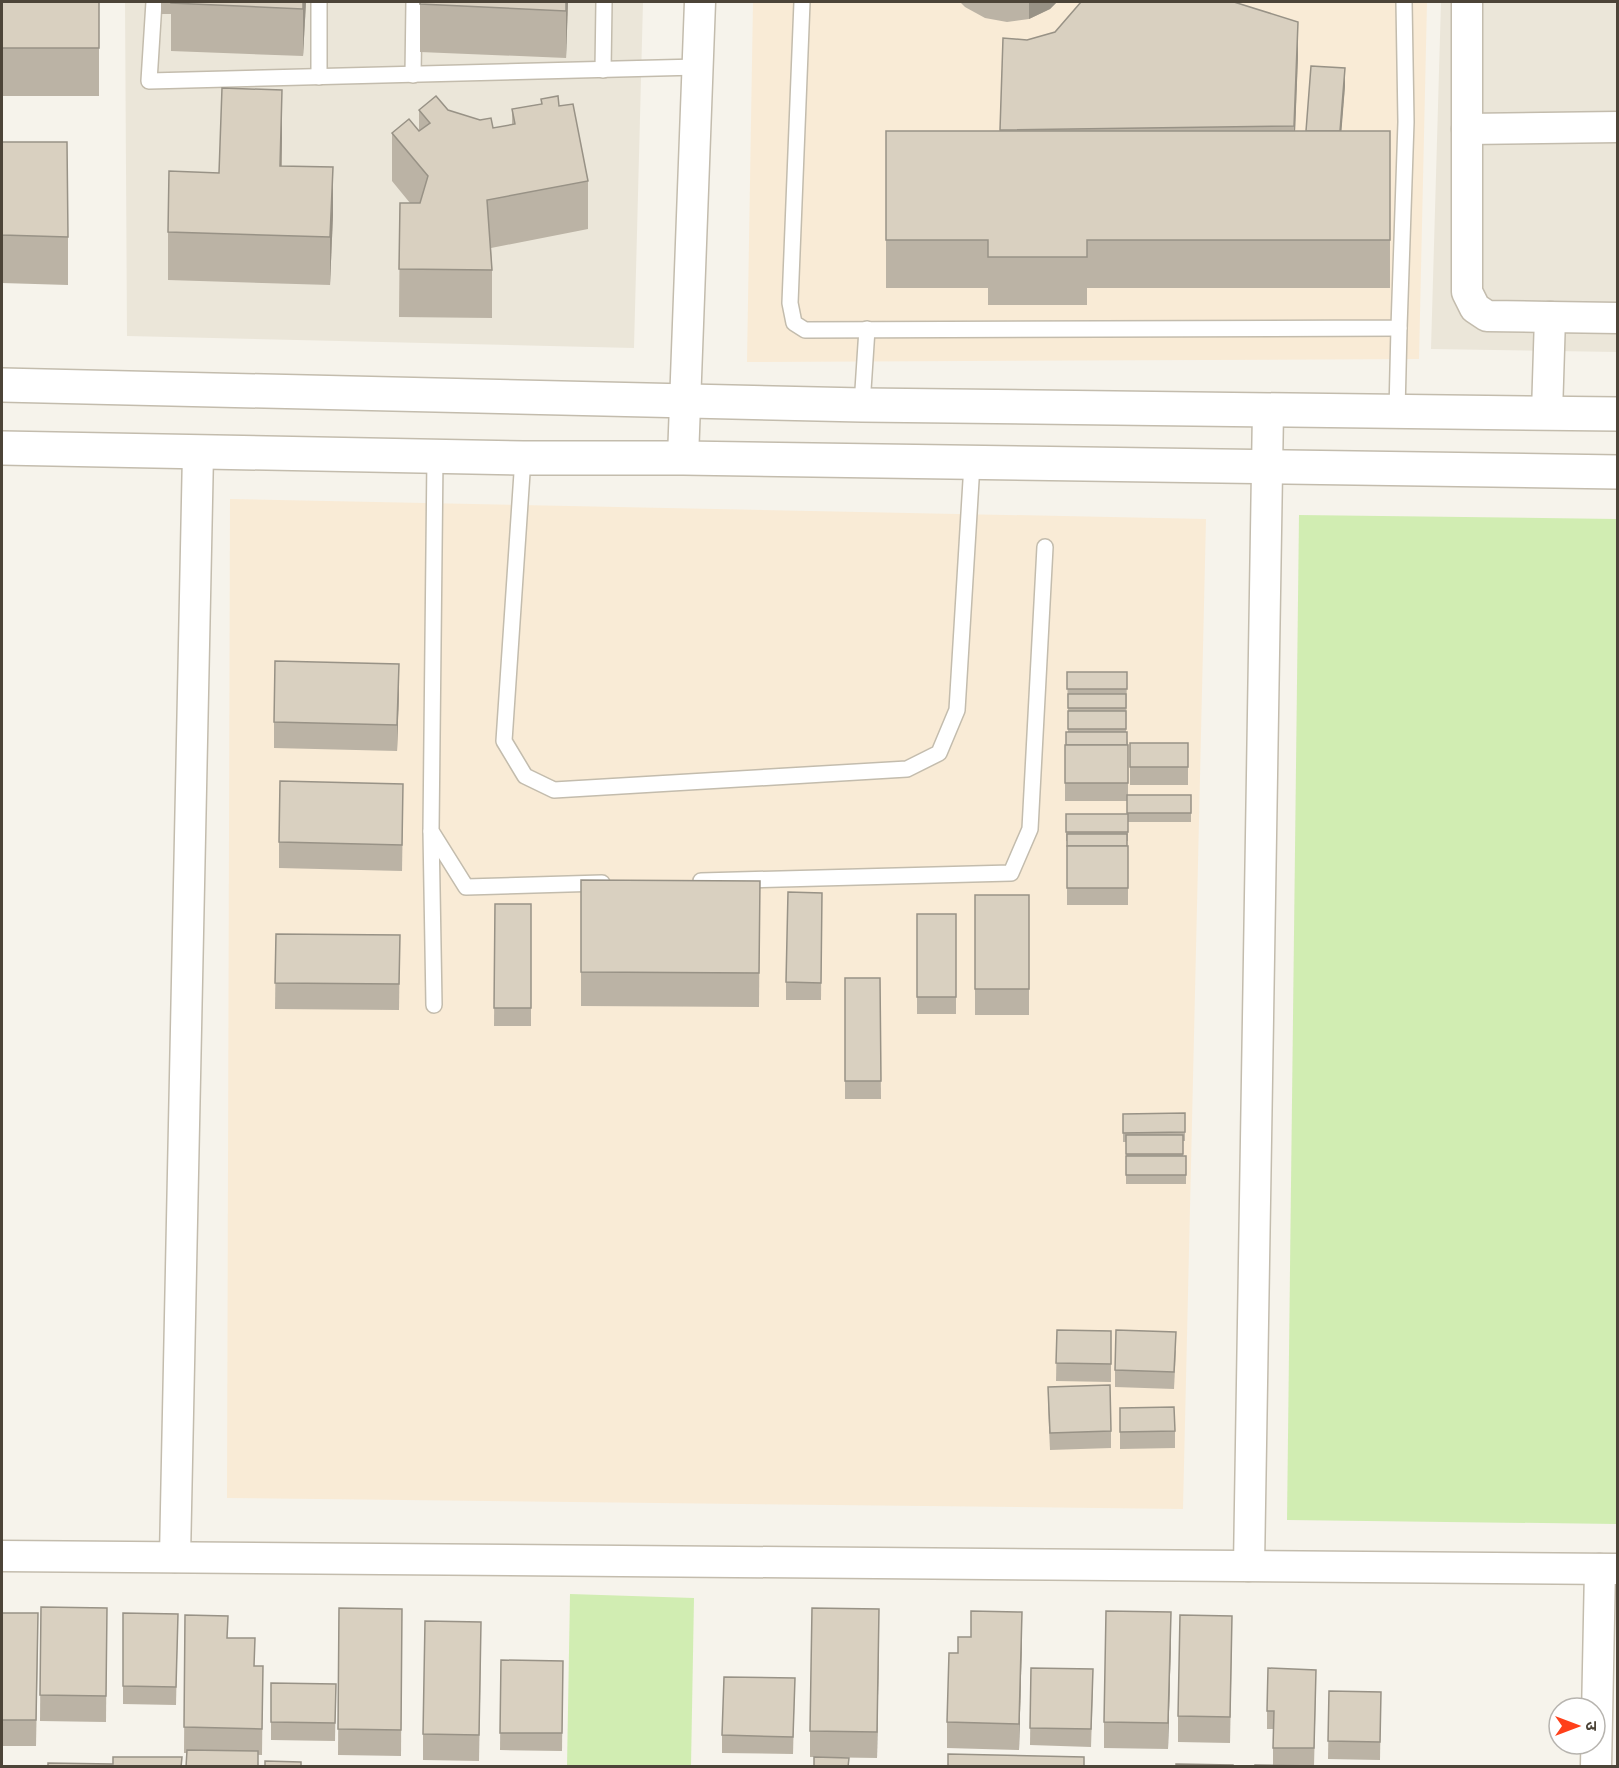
<svg xmlns="http://www.w3.org/2000/svg" width="1619" height="1768" viewBox="0 0 1619 1768" font-family="Manrope,'Noto Sans Devanagari',sans-serif">
  <style>
    .residential { fill: #ebe6d9 }
    .commercial { fill: #f9ebd6 }
    .green { fill: #d1edb2 }
    .lines { fill: none; stroke-linecap: round; stroke-linejoin: round }
    .service-casing { stroke: #c3bcad; stroke-width: 18 }
    .minor-casing { stroke: #c3bcad; stroke-width: 33 }
    .tertiary-casing { stroke: #c3bcad; stroke-width: 36 }
    .service { stroke: #fff; stroke-width: 15 }
    .minor { stroke: #fff; stroke-width: 30 }
    .tertiary { stroke: #fff; stroke-width: 33 }
    .wall { fill: #bbb3a5 }
    .shaded-wall { fill: #989286 }
    .building { fill: #d9d0c0; stroke: #989286; stroke-width: 1.5 }
  </style>
  <rect width="100%" height="100%" fill="#f6f3eb"/>
  <!-- residential -->
  <g class="residential">
    <path d="M125,2H643L634,348L127,336Z"/>
    <path d="M1441,2H1617V352L1431,349Z"/>
  </g>
  <!-- commercial -->
  <g class="commercial">
    <path d="M753,2H1427L1419,359L747,362Z"/>
    <path d="M230,499L1206,519L1183,1509L227,1498Z"/>
  </g>
  <!-- green -->
  <g class="green">
    <path d="M1299,515L1617,519V1524L1287,1520Z"/>
    <path d="M570,1594L694,1598L691,1766H567Z"/>
  </g>
  <g class="lines">
    <defs>
      <g id="service">
        <path d="M154,2L149,81L698,67"/>
        <path d="M319,2V77"/>
        <path d="M802,2L790,303L794,323L805,330L1399,328L1406,122L1404,2"/>
        <path d="M603,70L604,2"/>
        <path d="M413,75L414,2"/>
        <path d="M862,405L867,329"/>
        <path d="M1397,411L1399,328"/>
        <path d="M435,457L431,831L466,887L602,883"/>
        <path d="M523,458L504,741L525,776L554,790L907,769L939,753L957,710L972,464"/>
        <path d="M431,831L434,1005"/>
        <path d="M701,881L1011,873L1030,829L1045,547"/>
      </g>
      <g id="minor">
        <path d="M1467,2V292L1475,308L1487,316L1550,317L1547,413"/>
        <path d="M1467,129L1618,127"/>
        <path d="M1550,317L1618,318"/>
        <path d="M683,458L700,2"/>
        <path d="M2,1556L1618,1569"/>
        <path d="M175,1557L198,453"/>
        <path d="M1249,1566L1268,410"/>
        <path d="M1596,1766L1600,1569"/>
      </g>
      <g id="tertiary">
        <path d="M2,385L862,405L1618,414"/>
        <path d="M2,448L523,458H683L1618,472"/>
      </g>
    </defs>
    <!-- service casing -->
    <use href="#service" class="service-casing"/>
    <!-- minor casing -->
    <use href="#minor" class="minor-casing"/>
    <!-- tertiary casing -->
    <use href="#tertiary" class="tertiary-casing"/>
    <!-- service -->
    <use href="#service" class="service"/>
    <!-- minor -->
    <use href="#minor" class="minor"/>
    <!-- tertiary -->
    <use href="#tertiary" class="tertiary"/>
  </g>
  <!-- wall -->
  <g class="wall">
    <rect x="2" y="2" width="97" height="94"/>
    <path d="M161,2H312H306L303,56L171,51V14H161Z"/>
    <path d="M420,2H568L566,58L420,52Z"/>
    <path d="M960,2H1057L1050,9L1029,19L1007,22L985,18L965,7Z"/>
    <path d="M1003,38L1027,40L1298,56L1295,131H1306L1345,86L1341,131H1390V288H1087V305H988V288H886V131H1000Z"/>
    <path d="M541,99L559,106L588,181V229L491,248L492,270V318L399,317L400,203H410L392,181V133L419,131V110H448L493,128L512,125V109L541,104Z"/>
    <path d="M282,138V166L333,215L330,285L168,280V232L219,173Z"/>
    <path d="M2,142L68,237V285L2,283Z"/>
    <path d="M1067,672H1127L1126,732L1128,745V795H1191V822H1128V841H1127V846H1128V905H1067V841H1066V814H1127V801H1065V745H1066L1068,732V711Z"/>
    <path d="M399,690L397,751L274,748V722Z"/>
    <rect x="1130" y="743" width="58" height="42"/>
    <path d="M403,810L402,871L279,868V842Z"/>
    <path d="M581,880L760,881L759,1007L581,1006Z"/>
    <path d="M822,893L821,1000H786V982Z"/>
    <rect x="975" y="895" width="54" height="120"/>
    <path d="M495,904H531V1026H494Z"/>
    <rect x="917" y="914" width="39" height="100"/>
    <path d="M276,934L400,935L399,1010L275,1009Z"/>
    <path d="M845,978H880L881,1099H845Z"/>
    <path d="M1185,1113V1141H1183V1156H1186V1184H1126V1142H1123V1114Z"/>
    <path d="M1057,1330L1111,1331V1382L1056,1381Z"/>
    <path d="M1176,1350L1174,1389L1115,1387V1370Z"/>
    <path d="M1048,1405L1111,1431V1448L1050,1450Z"/>
    <path d="M1120,1408L1175,1431V1448L1120,1449Z"/>
    <path d="M41,1607L107,1608L106,1722L40,1721Z"/>
    <path d="M339,1608L402,1609L401,1756L338,1755Z"/>
    <path d="M2,1613L38,1639L36,1746H2Z"/>
    <path d="M123,1613L178,1614L176,1705L123,1704Z"/>
    <path d="M185,1615L228,1638L255,1666H263L262,1755L184,1753Z"/>
    <path d="M879,1635L877,1758L810,1757V1731Z"/>
    <path d="M1022,1638L1019,1750L947,1748V1722L958,1653Z"/>
    <path d="M1171,1638L1168,1749L1104,1748V1722Z"/>
    <path d="M1232,1642L1230,1743L1178,1742V1716Z"/>
    <path d="M481,1648L479,1761L423,1760V1734Z"/>
    <path d="M501,1660L563,1661L562,1751L500,1750Z"/>
    <path d="M1031,1668L1093,1687L1091,1747L1030,1745Z"/>
    <path d="M795,1678L793,1754L722,1753V1735Z"/>
    <path d="M336,1684L335,1741L271,1740V1722Z"/>
    <path d="M1316,1687L1314,1766L1273,1765V1729H1267V1711Z"/>
    <path d="M1329,1691L1381,1692L1380,1760L1328,1759Z"/>
  </g>
  <!-- shaded-wall -->
  <g class="shaded-wall">
    <path d="M303,2H306L303,56Z"/>
    <path d="M566,2H568L566,58Z"/>
    <path d="M1029,2H1057L1050,9L1029,19Z"/>
    <path d="M1298,22V56L1294,160V126Z"/>
    <path d="M1345,68V86L1338,175V158Z"/>
    <path d="M282,90V138L280,214V166Z"/>
    <path d="M333,167V215L330,285V237Z"/>
    <path d="M399,664V690L397,751V725Z"/>
    <path d="M879,1609V1635L877,1758V1732Z"/>
    <path d="M1022,1612V1638L1019,1750V1724Z"/>
    <path d="M1171,1612V1638L1168,1749V1723Z"/>
  </g>
  <!-- building -->
  <g class="building">
    <rect x="2" y="2" width="97" height="46"/>
    <path d="M171,2H303V9L171,3Z"/>
    <path d="M420,2H566V11L420,4Z"/>
    <path d="M1081,2H1234L1298,22L1294,126L1000,130L1003,38L1027,40L1055,32Z"/>
    <path d="M1311,66L1345,68L1340,131H1306Z"/>
    <path d="M222,88L282,90L280,166L333,167L330,237L168,232L169,171L219,173Z"/>
    <path d="M436,96L448,110L480,120L491,118L493,128L515,124L512,109L542,104L541,99L558,96L559,106L573,104L588,181L487,200L492,270L399,269L400,203H420L428,176L392,133L409,119L419,131L430,123L419,110Z"/>
    <path d="M886,131H1390V240H1087V257H988V240H886Z"/>
    <path d="M2,142H67L68,237L2,235Z"/>
    <path d="M275,661L399,664L397,725L274,722Z"/>
    <rect x="1067" y="672" width="60" height="17"/>
    <rect x="1068" y="694" width="58" height="14"/>
    <rect x="1068" y="711" width="58" height="18"/>
    <rect x="1066" y="732" width="61" height="13"/>
    <rect x="1130" y="743" width="58" height="24"/>
    <rect x="1065" y="745" width="63" height="38"/>
    <path d="M280,781L403,784L402,845L279,842Z"/>
    <rect x="1127" y="795" width="64" height="18"/>
    <rect x="1066" y="814" width="62" height="18"/>
    <rect x="1067" y="834" width="60" height="12"/>
    <rect x="1067" y="846" width="61" height="42"/>
    <path d="M581,880L760,881L759,973L581,972Z"/>
    <path d="M788,892L822,893L821,983L786,982Z"/>
    <rect x="975" y="895" width="54" height="94"/>
    <path d="M495,904H531V1008H494Z"/>
    <rect x="917" y="914" width="39" height="83"/>
    <path d="M276,934L400,935L399,984L275,983Z"/>
    <path d="M845,978H880L881,1081H845Z"/>
    <path d="M1185,1113V1132L1123,1133V1114Z"/>
    <rect x="1126" y="1135" width="57" height="19"/>
    <rect x="1126" y="1156" width="60" height="19"/>
    <path d="M1057,1330L1111,1331V1364L1056,1363Z"/>
    <path d="M1116,1330L1176,1332L1174,1372L1115,1370Z"/>
    <path d="M1110,1385L1111,1431L1050,1433L1048,1387Z"/>
    <path d="M1174,1407L1175,1431L1120,1432V1408Z"/>
    <path d="M41,1607L107,1608L106,1696L40,1695Z"/>
    <path d="M339,1608L402,1609L401,1730L338,1729Z"/>
    <path d="M812,1608L879,1609L877,1732L810,1731Z"/>
    <path d="M971,1611L1022,1612L1019,1724L947,1722L949,1653H958V1637H971Z"/>
    <path d="M1106,1611L1171,1612L1168,1723L1104,1722Z"/>
    <path d="M2,1613H38L36,1720H2Z"/>
    <path d="M123,1613L178,1614L176,1687L123,1686Z"/>
    <path d="M185,1615L228,1616L227,1638H255L254,1666H263L262,1729L184,1727Z"/>
    <path d="M1180,1615L1232,1616L1230,1717L1178,1716Z"/>
    <path d="M425,1621L481,1622L479,1735L423,1734Z"/>
    <path d="M501,1660L563,1661L562,1733H500Z"/>
    <path d="M1031,1668L1093,1669L1091,1729L1030,1728Z"/>
    <path d="M1268,1668L1316,1670L1314,1748H1273L1274,1711H1267Z"/>
    <path d="M724,1677L795,1678L793,1737L722,1735Z"/>
    <path d="M271,1683L336,1684L335,1723L271,1722Z"/>
    <path d="M1329,1691L1381,1692L1380,1742L1328,1741Z"/>
    <path d="M187,1750L258,1751V1767H186Z"/>
    <path d="M948,1754L1084,1757V1767H948Z"/>
    <path d="M113,1757H182L181,1767H48V1763L113,1764Z"/>
    <path d="M814,1757L849,1758L848,1767H795L814,1766Z"/>
    <path d="M265,1761L301,1762V1767H265Z"/>
    <path d="M1176,1764L1233,1765V1767H1176Z"/>
    <path d="M1255,1765L1316,1766V1767H1255Z"/>
    <rect x="2" y="1766" width="42" height="1"/>
    <path d="M882,1766L917,1767H882Z"/>
  </g>
  <!-- border -->
  <rect width="1619" height="1768" fill="none" stroke="#4c4438" stroke-width="6"/>
  <!-- north arrow -->
  <g transform="translate(1577 1726) rotate(90)"><circle r="28" fill="#ffffff" stroke="#b7b4af" stroke-width="1.5"/>
  <path d="M0-4.5L10 22L0 15L-10 22Z" fill="#ff401a"/>
  <text y="-9" font-size="16" font-weight="bold" text-anchor="middle" fill="#4c4438">उ</text>
  </g>
</svg>
